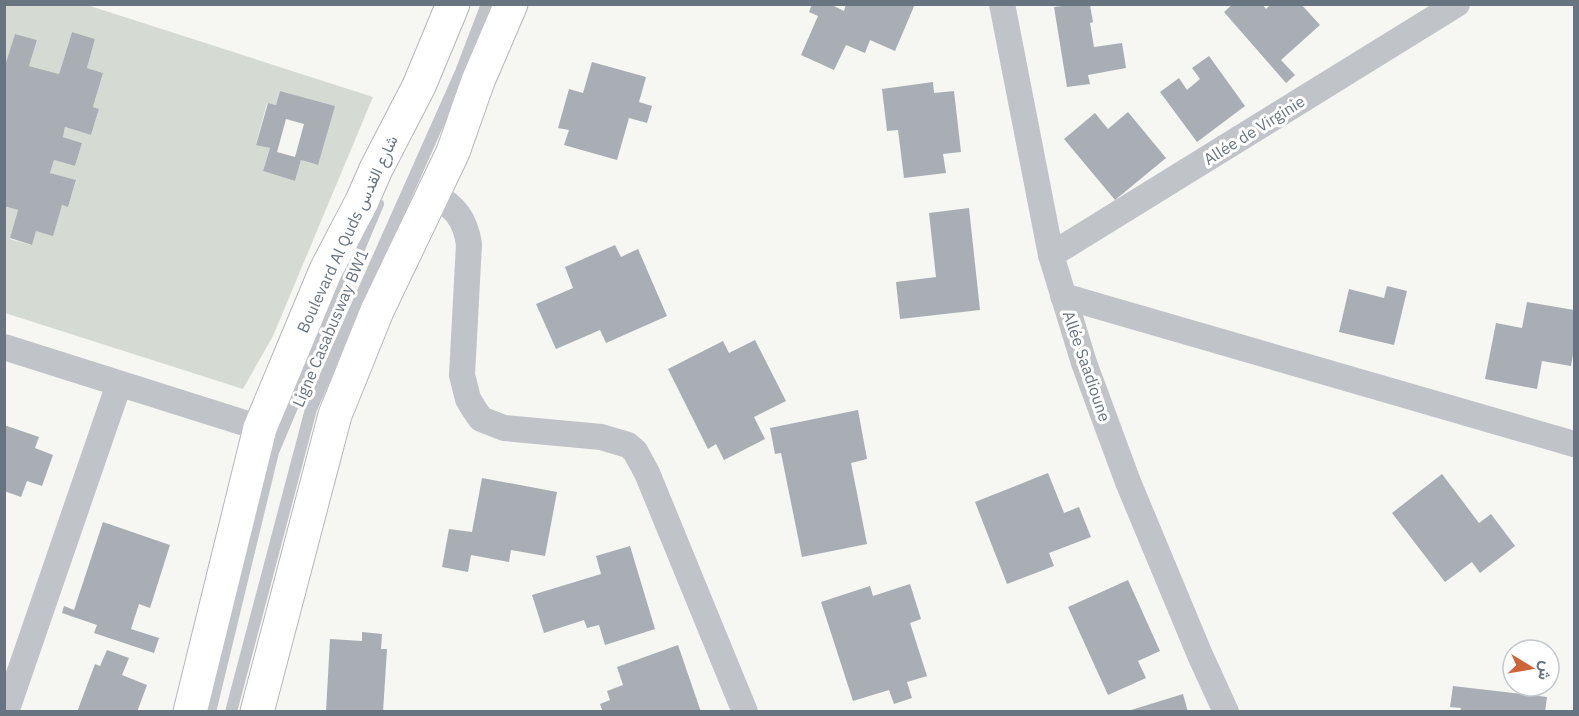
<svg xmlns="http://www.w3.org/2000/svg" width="1579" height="716" viewBox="0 0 1579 716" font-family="'IBM Plex Sans',Vazirmatn,sans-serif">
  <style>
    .green { fill: #d5dbd3; fill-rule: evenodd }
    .building { fill: #a8aeb3; fill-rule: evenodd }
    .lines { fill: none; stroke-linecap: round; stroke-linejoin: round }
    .primary-casing { stroke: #b4b7bb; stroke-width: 35 }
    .lane { stroke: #c0c3c7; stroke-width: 12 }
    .street { stroke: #c0c3c7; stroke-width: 26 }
    .primary { stroke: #fff; stroke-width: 33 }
    .labels { text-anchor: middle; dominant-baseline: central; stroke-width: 6; stroke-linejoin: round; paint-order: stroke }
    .street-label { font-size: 16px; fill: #687581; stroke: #fff }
  </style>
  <rect width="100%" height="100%" fill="#f6f6f3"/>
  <!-- green -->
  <path class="green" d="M5,5H87L373,97L273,336L243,389L5,313V206L18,210L10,239L31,245L36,231L62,205L68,207L76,181L50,173L54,160L75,166L82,143L63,137L65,127L91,135L99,109L93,107L103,73L87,68L95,39L72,32L59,74L29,66L37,40L15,34L5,69ZM280,91L334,106L317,165L301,160L295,181L263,171L270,148L256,144L267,103L276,105Z"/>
  <!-- building -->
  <g class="building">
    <path d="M812,4H830L844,11L846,4H915L895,51L870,40L865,53L846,45L834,70L801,55L818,16L809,12Z"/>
    <path d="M1233,4H1262L1266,9L1271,4H1301L1320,25L1281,60L1295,75L1286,83L1224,12Z"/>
    <path d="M1071,5H1090L1093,22L1090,23L1094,47L1122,43L1126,68L1088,75L1090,84L1067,87L1054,7Z"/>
    <path d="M72,32L95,39L87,68L103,73L93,107L99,109L91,135L65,127L63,137L82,143L75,166L54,160L50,173L76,180L68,207L62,205L53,236L36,231L32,245L10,238L18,210L4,206V69L15,34L37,40L29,66L59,74Z"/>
    <path d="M1209,56L1245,106L1197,142L1160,92L1179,78L1187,90L1200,79L1192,68Z"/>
    <path d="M592,62L646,77L639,102L652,106L647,123L629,118L617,160L564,145L569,130L558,128L569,89L583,93Z"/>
    <path d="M933,82L934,93L954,91L961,152L943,154L946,173L904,178L898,130L887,131L882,89Z"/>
    <path d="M280,91L335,106L318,165L301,160L295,181L263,171L270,148L256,145L268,103L276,105ZM286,119L304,124L295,157L277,152Z"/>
    <path d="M1128,112L1166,158L1115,200L1064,139L1095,113L1108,129Z"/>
    <path d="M969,208L980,310L900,319L896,282L936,277L929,213Z"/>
    <path d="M615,245L621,257L638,249L667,316L606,343L600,330L556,349L536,304L573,288L565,267Z"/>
    <path d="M1387,286L1407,291L1394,345L1339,332L1349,289L1384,298Z"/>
    <path d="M1527,302L1574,310V349L1571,366L1542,361L1537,389L1485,379L1496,323L1522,328Z"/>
    <path d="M755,340L786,401L754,417L765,439L724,460L716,444L708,449L668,369L723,341L729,353Z"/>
    <path d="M858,410L867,459L851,463L867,544L802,557L781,453L775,454L770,428Z"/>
    <path d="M4,425L39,437L35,448L53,455L42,486L27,481L21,497L4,491Z"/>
    <path d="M1048,473L1064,513L1079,507L1091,537L1049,553L1054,566L1007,584L975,502Z"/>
    <path d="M1442,474L1479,523L1491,514L1515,546L1480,573L1472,562L1445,582L1392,513Z"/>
    <path d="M482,478L557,492L545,556L511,550L509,562L471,555L468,572L442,567L449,529L472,532Z"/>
    <path d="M103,522L170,545L150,608L139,604L131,629L159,638L154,653L94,633L97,625L62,613L64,606L74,610Z"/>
    <path d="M630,546L655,629L605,645L599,625L587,628L584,620L544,633L532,595L601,574L596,556Z"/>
    <path d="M1128,580L1160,651L1138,661L1146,678L1108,695L1068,607Z"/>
    <path d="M910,584L921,619L910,623L927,676L907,682L912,698L894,704L889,690L853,701L821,602L870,586L873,596Z"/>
    <path d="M362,632L382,634L381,649H387L383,712H326L330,639L362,641Z"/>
    <path d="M678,645L701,712H603L600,704L610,700L607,691L623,685L617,667Z"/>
    <path d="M107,650L129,658L122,675L147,685L137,712H77L95,664L100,666Z"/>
    <path d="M1453,686L1547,697L1545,712H1460L1461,708L1450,707Z"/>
    <path d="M1183,694L1188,712H1128V711Z"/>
  </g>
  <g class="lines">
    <defs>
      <g id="primary">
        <path d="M190,712L260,428L326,270L362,201L376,169L419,86L453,4"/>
        <path d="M257,712L335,415L377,311L453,152L478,81L511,4"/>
      </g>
    </defs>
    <!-- primary casing -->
    <use href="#primary" class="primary-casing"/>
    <!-- lane -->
    <g class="lane">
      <path d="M210,712L273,452L378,204"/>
      <path d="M231,712L311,409L461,72L487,4"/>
    </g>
    <!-- street -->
    <g class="street">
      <path d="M1002,4L1051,255L1084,363L1128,482L1200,655L1226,712"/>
      <path d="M433,195C455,206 465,219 469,244L462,375L468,399L474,409L481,419L504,428L601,437L628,445L635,451L647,473L745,712"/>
      <path d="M1051,255L1457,4"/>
      <path d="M1063,296L1574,444"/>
      <path d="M4,347L260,428"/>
      <path d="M6,712L119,384"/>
    </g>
    <!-- primary -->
    <use href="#primary" class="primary"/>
  </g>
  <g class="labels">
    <!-- street labels -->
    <g class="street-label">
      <text transform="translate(1254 130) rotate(-32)">Allée de Virginie</text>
      <text transform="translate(347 234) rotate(-65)">Boulevard Al Quds شارع القدس</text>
      <text transform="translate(330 328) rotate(-67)">Ligne Casabusway BW1</text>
      <text transform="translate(1087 366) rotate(71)">Allée Saadioune</text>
    </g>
  </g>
  <!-- border -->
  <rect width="1579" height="716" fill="none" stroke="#687581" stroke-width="12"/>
  <!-- north arrow -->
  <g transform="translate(1531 668) rotate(101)"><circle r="28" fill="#ffffff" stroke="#c3c8cd" stroke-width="1.5"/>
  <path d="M0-4.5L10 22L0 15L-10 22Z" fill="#d06439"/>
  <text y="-9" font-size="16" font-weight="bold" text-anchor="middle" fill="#687581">ش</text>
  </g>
</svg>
